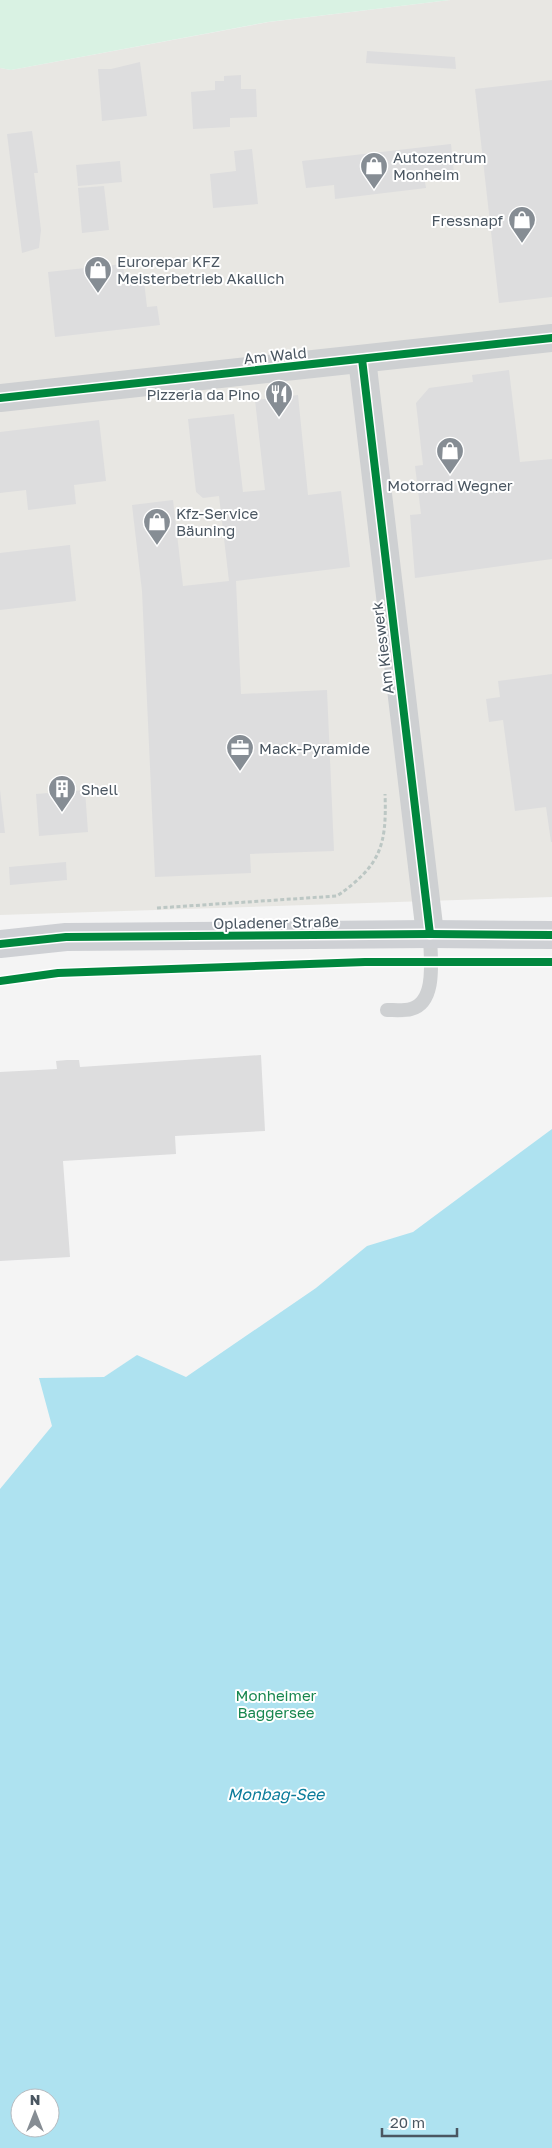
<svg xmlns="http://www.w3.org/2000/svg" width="552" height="2148" viewBox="0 0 552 2148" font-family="'Golos Text',sans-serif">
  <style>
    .commercial { fill: #e8e7e3 }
    .green { fill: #d9f2e3 }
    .water { fill: #aee2f0; fill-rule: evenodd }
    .building { fill: #ddddde }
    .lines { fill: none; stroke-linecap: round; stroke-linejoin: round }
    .path { stroke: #bcc7c4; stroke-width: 3; stroke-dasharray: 4 2.5; stroke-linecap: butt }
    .lane { stroke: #ced0d2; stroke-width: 14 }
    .street { stroke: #ced0d2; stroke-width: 28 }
    .secondary { stroke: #ced0d4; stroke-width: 28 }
    .cycleway-casing { stroke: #fff; stroke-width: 11 }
    .cycleway { stroke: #00873e; stroke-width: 8 }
    .labels { text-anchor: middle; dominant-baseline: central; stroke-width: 4; stroke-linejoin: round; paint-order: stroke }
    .poi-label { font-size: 15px; fill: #4a5661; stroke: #fff; text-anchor: start }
    .street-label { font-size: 15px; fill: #4a5661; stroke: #fff }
    .park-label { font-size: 15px; fill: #17864f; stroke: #fff }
    .water-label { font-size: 16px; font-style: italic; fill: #0c7c9b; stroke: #fff }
  </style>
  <rect width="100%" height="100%" fill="#f4f4f4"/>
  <!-- commercial -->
  <path class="commercial" d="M450,0H552V897L0,915V68L11,70L269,22Z"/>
  <!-- green -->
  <path class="green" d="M0,0H450L268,22L11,70L0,68Z"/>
  <!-- water -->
  <path class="water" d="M552,1129V2148H0V1489L52,1426L39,1378L104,1377L137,1355L186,1377L316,1288L367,1246L413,1232ZM20,2098H50V2128H20Z"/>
  <!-- building -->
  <g class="building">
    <path d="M367,51L455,57L456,69L366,63Z"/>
    <path d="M140,62L147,116L102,121L98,69H111Z"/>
    <path d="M241,75V89H256L257,117L230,118V127L193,129L191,92L215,90V81H224V76Z"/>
    <path d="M552,80V297L499,303L475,89Z"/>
    <path d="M32,131L38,173H34L41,230L39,248L22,253L7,134Z"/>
    <path d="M451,144L454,173L424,176L426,188L335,199L334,185L306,188L302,161Z"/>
    <path d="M252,149L258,204L213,208L210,174L236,171L234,151Z"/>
    <path d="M120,161L122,182L78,186L76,165Z"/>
    <path d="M104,186L109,230L82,233L78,188Z"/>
    <path d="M123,264L125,283L144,281L147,307L157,306L160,325L55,337L48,272Z"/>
    <path d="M509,370L520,462L552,459V559L415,578L410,515L421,514L415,466L423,465L416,403L429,388L473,382L472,375Z"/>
    <path d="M298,395L308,495L341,491L350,567L236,581L241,694L327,690L334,851L250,854L251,873L155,877L142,591L132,505L173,500L183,586L229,581L219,496L203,498L196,492L188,419L234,414L243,492L265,490L255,400Z"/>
    <path d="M99,420L106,481L74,485L76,504L28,510L26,490L0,493V432Z"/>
    <path d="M70,545L76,601L0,610V553Z"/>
    <path d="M552,674V842H551L546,807L515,811L503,720L489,722L486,699L500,697L498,681Z"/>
    <path d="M0,790L5,833H0Z"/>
    <path d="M85,790L88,832L39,836L36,794Z"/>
    <path d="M66,862L67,880L10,885L9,867Z"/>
    <path d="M261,1055L265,1131L175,1136L176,1154L63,1161L70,1257L0,1261V1072L57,1069L56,1061L67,1060H79L80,1067Z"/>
  </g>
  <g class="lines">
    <!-- path -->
    <path class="path" d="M157,908L337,896C380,866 387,846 385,794"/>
    <!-- lane -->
    <path class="lane" d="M387,1010C394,1010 404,1011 411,1009C438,1002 430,956 430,934"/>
    <!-- street -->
    <g class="street">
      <path d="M362,359L430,934"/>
      <path d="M0,398L552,338"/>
    </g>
    <!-- secondary -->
    <path class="secondary" d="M0,944L66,937L430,934L552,935"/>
    <defs>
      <g id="cycleway">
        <path d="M362,359L430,934"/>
        <path d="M0,398L552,338"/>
        <path d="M0,944L66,937L430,934L552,935"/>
        <path d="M0,981L58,973L365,962H552"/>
      </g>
    </defs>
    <!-- cycleway casing -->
    <use href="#cycleway" class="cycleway-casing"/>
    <!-- cycleway -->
    <use href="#cycleway" class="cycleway"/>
  </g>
  <!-- icons -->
  <defs>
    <symbol id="shop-pin" viewBox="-11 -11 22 30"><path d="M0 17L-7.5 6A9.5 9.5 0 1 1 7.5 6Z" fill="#868d94" stroke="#fff"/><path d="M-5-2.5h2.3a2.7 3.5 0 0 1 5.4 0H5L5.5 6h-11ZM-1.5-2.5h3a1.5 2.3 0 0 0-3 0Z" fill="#fff"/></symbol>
    <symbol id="restaurant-pin" viewBox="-11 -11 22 30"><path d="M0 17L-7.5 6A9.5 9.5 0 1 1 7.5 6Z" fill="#868d94" stroke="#fff"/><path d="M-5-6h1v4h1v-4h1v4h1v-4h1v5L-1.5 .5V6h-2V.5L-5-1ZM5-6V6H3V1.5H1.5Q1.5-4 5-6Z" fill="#fff"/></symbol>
    <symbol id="office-pin" viewBox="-11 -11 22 30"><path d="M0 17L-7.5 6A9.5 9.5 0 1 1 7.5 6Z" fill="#868d94" stroke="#fff"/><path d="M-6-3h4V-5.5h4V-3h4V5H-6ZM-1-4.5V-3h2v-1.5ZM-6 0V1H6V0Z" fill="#fff"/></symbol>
    <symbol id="building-pin" viewBox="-11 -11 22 30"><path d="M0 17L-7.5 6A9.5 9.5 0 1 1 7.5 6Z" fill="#868d94" stroke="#fff"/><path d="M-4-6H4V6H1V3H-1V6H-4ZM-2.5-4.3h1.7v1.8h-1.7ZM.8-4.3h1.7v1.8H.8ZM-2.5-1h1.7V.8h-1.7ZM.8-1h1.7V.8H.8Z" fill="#fff"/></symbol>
  </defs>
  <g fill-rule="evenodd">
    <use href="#shop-pin" x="358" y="150" width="32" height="43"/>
    <use href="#shop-pin" x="506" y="204" width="32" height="43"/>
    <use href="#shop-pin" x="82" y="254" width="32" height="43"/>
    <use href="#restaurant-pin" x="263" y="378" width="32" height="43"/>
    <use href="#shop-pin" x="434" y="435" width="32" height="43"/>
    <use href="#shop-pin" x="141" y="506" width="32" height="43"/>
    <use href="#office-pin" x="224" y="732" width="32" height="43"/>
    <use href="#building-pin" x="46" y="773" width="32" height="43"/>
  </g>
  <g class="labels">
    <!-- poi labels -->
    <g class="poi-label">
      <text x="393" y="157">Autozentrum<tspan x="393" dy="17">Monheim</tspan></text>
      <text x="503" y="220" text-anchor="end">Fressnapf</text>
      <text x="117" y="261">Eurorepar KFZ<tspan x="117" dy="17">Meisterbetrieb Akallich</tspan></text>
      <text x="260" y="394" text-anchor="end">Pizzeria da Pino</text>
      <text x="450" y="485" text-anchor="middle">Motorrad Wegner</text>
      <text x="176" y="513">Kfz-Service<tspan x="176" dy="17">Bäuning</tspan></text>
      <text x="259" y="748">Mack-Pyramide</text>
      <text x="81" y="789">Shell</text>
    </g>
    <!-- street labels -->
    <g class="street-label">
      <text transform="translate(275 355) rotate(-6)">Am Wald</text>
      <text transform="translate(382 648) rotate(-97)">Am Kieswerk</text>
      <text transform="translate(276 922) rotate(-1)">Opladener Straße</text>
    </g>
    <!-- park labels -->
    <g class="park-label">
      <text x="276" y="1695">Monheimer<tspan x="276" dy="17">Baggersee</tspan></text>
    </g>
    <!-- water labels -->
    <g class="water-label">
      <text x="276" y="1794">Monbag-See</text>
    </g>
  </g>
  <!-- north arrow -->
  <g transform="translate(35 2113)"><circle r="24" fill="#ffffff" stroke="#b7bbc0"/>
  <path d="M0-4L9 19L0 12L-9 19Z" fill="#868d94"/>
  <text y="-8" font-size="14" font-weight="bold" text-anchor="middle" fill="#4a5661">N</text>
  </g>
  <!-- scale -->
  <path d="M382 2128v8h75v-8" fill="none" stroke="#4a5661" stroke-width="2.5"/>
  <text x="390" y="2128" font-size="15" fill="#4a5661" stroke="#ffffff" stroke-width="4" paint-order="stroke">20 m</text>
</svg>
